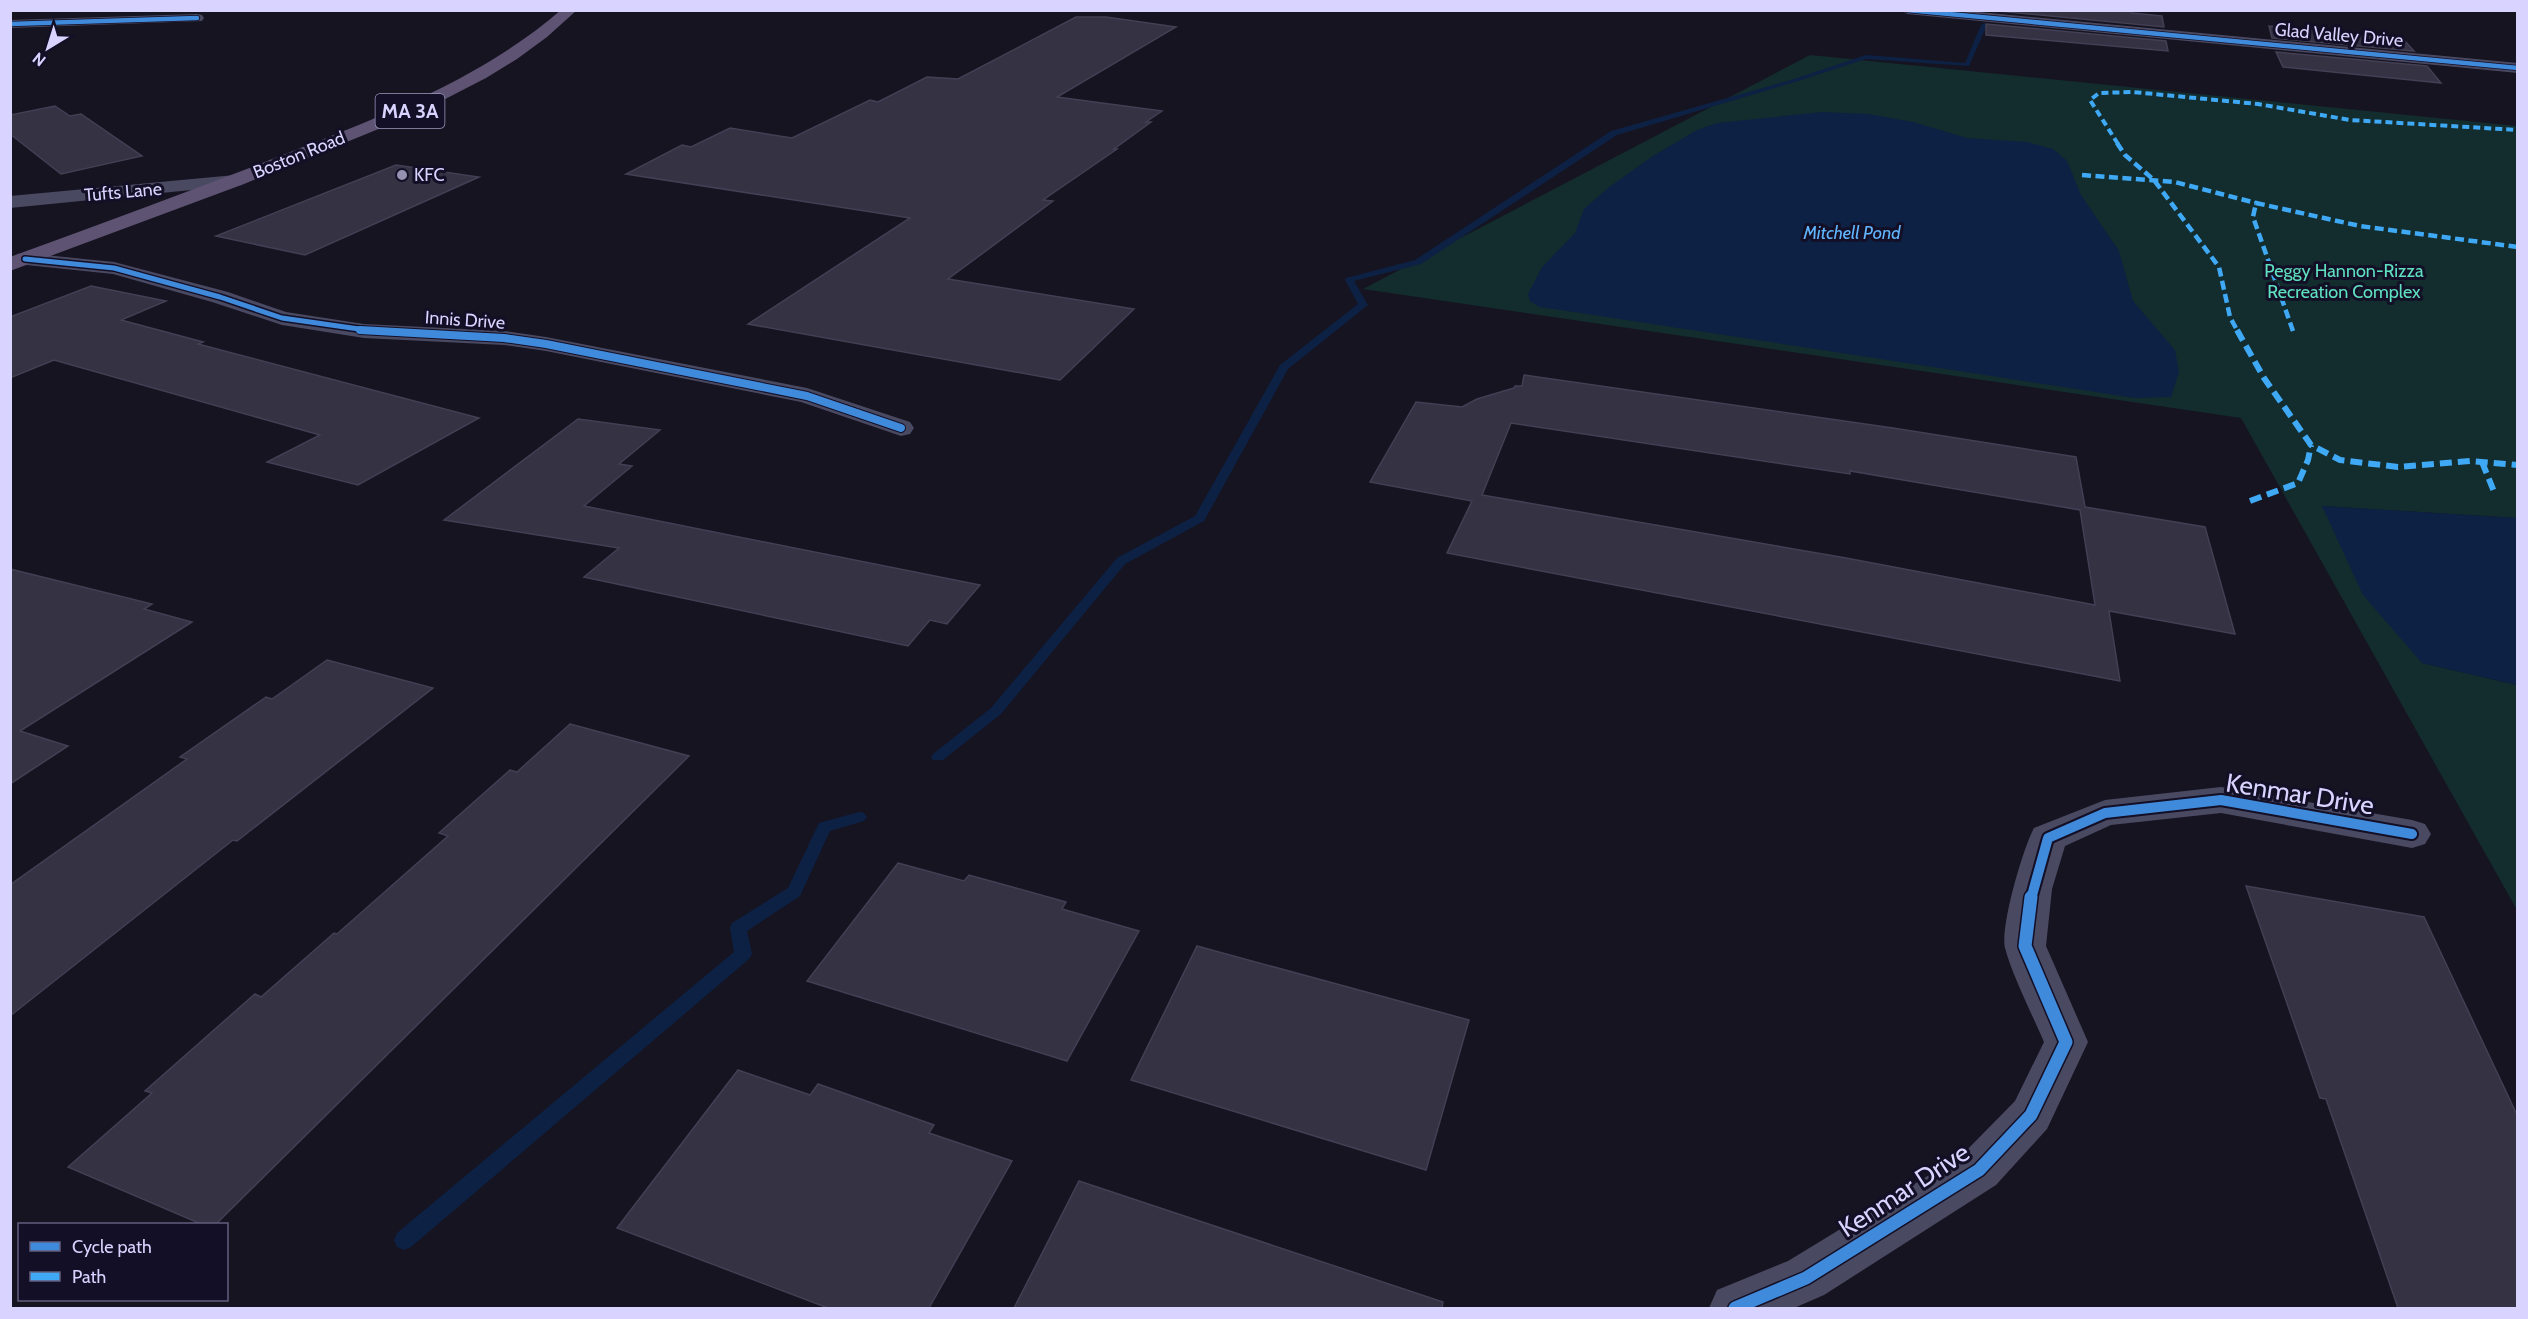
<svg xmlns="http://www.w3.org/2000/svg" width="2528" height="1319" viewBox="0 0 2528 1319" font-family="Cabin,sans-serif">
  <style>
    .green { fill: #132c2d }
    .water { fill: #0d2144 }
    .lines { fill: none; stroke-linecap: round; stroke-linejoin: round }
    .stream { fill: #0d2144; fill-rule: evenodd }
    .building { fill: #343243; stroke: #433f54; stroke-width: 1.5; fill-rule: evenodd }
    .minor { fill: #4a4962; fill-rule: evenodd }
    .major { fill: #5e5373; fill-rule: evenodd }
    .quiet-far2 { stroke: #3fa9f5; stroke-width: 4; stroke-dasharray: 7 4; stroke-linecap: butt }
    .quiet-far1 { stroke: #3fa9f5; stroke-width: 4.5; stroke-dasharray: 9 4.5; stroke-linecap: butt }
    .quiet { stroke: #3fa9f5; stroke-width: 6; stroke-dasharray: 12 6; stroke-linecap: butt }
    .cycleway-far4-casing { stroke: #130f26; stroke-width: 6 }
    .cycleway-far3-casing { stroke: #130f26; stroke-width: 8 }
    .cycleway-far2-casing { stroke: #130f26; stroke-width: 10 }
    .cycleway-far1-casing { stroke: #130f26; stroke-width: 14 }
    .cycleway-casing { stroke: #130f26; stroke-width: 16 }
    .cycleway-far4 { stroke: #408adc; stroke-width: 4.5 }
    .cycleway-far3 { stroke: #408adc; stroke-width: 5 }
    .cycleway-far2 { stroke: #408adc; stroke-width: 8 }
    .cycleway-far1 { stroke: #408adc; stroke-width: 10 }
    .cycleway { stroke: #408adc; stroke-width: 13 }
    .poi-dot { fill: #9591b1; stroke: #130f26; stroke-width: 2 }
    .labels { text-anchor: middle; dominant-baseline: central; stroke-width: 6; stroke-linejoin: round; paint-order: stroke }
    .far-street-label { font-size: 18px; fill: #d9d4ff; stroke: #130f26 }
    .far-poi-label { font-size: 18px; fill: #d9d4ff; stroke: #130f26; text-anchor: start }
    .far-water-label { font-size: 18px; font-style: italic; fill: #62b6ff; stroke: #130f26 }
    .far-park-label { font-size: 18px; fill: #5fe0c0; stroke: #130f26 }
    .shield { fill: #130f26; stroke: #9e99be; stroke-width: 1.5 }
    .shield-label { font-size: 20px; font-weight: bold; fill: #d9d4ff }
    .near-street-label { font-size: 26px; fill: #d9d4ff; stroke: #130f26 }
  </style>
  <rect width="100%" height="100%" fill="#161421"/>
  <!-- green -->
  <path class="green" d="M1810,55L2517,126V518L2322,506L2422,663L2517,685V910L2241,418L1363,289Z"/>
  <!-- water -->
  <g class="water">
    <path d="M1822,112L1868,114L1913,122L1967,138L2027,142L2053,149L2067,161L2081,195L2119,251L2133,301L2175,350L2179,372L2171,397L2135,398L1554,309L1539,307L1530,301L1528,294L1542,267L1575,233L1584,209L1608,188L1653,156L1697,130L1717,123Z"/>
    <path d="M2322,506L2517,518V685L2422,663L2363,595Z"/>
  </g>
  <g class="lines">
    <!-- stream -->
    <g class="stream">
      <path d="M1979,10H1986V11L1983,13Z"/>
      <path d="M1984,23L1987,25L1969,66L1866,59L1795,82L1617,135L1421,264L1354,281L1368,305L1288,369L1204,521L1125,564L1001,714L943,760H933L931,757L933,754L991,708L1117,558L1195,516L1280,365L1358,304L1345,280L1346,278L1415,260L1611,131L1791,80L1866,55L1965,63L1981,25Z"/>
      <path d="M859,812L864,813L867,817L864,821L830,831L800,896L747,931L752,954L749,959L411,1247L404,1250L397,1247L394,1240L397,1233L734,952L730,928L732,923L788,888L819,823Z"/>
    </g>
  </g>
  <!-- building -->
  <g class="building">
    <path d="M1987,10H2131L2132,13L2162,16L2164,27Z"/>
    <path d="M1076,17H1106L1176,27L1057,97L1162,111L1146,122H1151L1114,149H1117L1043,200L1053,201L948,279L1134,309L1060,380L748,324L910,218L626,174L682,145L691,147L730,128L792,138L870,100L878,102L927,77L958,79Z"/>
    <path d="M1986,24L2166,41L2168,51L1986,35Z"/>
    <path d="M2269,26L2404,40L2414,51L2272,38Z"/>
    <path d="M2276,52L2427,66L2441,83L2283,67Z"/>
    <path d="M55,106L70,116L81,114L142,156L61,174L10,134V115Z"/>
    <path d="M396,165L479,177L305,255L216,236Z"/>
    <path d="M91,286L166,301L121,320L203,342L198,344L479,418L358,485L267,462L320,435L54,360L10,378V317Z"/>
    <path d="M1524,375L1893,428L2076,457L2085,507L2205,527L2235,634L2109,611L2120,681L1447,553L1472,501L1370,482L1416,402L1462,407L1477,399L1514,388L1515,386H1522ZM1511,423L1850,474V471L2080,510L2095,605L1846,558L1482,495Z"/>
    <path d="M578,419L660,430L619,464L632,466L584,506L980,585L947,624L930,620L908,646L584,577L619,548L444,520Z"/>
    <path d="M10,569L152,604L144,609L192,622L20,731L68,746L10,784Z"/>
    <path d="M327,660L433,688L237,841L233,840L10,1016V885L187,759L180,757L266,697L272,699Z"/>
    <path d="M570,724L689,756L216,1224H201L68,1167L152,1093L145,1091L223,1022L255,994L261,997L334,933L337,934L448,836L439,833L510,770L517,772Z"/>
    <path d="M898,863L964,881L969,875L1066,902L1062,909L1139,931L1067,1061L807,981Z"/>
    <path d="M2246,886L2424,917L2517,1115V1308H2398L2326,1099L2320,1098Z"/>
    <path d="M1197,946L1469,1020L1426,1170L1131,1080Z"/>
    <path d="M738,1070L810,1095L818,1084L934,1125L929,1133L1012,1161L929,1308H828L617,1228Z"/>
    <path d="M1079,1181L1443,1302L1442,1308H1014Z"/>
  </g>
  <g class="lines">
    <!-- minor -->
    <g class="minor">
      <path d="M1900,10H1957L2518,63V73L1907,14Z"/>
      <path d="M197,14L202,15L204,18L202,21L10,28V20Z"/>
      <path d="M235,175L242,177L244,181L242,185L10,208V196Z"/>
      <path d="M25,253L114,262L228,292L286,312L364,324L504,331L546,337L807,388L910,422L914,428L910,434L901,436L801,402L546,351L504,345L364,338L282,325L212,302L113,274L17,264L14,259L17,254Z"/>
      <path d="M2221,787L2412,820L2425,824L2431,834L2425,844L2412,848L2221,813L2111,825L2065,846L2052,889L2046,946L2088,1042L2047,1129L1996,1185L1824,1295L1794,1308H1709L1717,1290L1788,1261L1962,1155L2015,1101L2044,1042C2032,1014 2013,977 2005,948C2000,927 2023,848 2034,828L2105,800Z"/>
    </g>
    <!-- major -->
    <path class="major" d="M561,10H577L547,37L517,59L486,78L420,112L244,184L10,271V257C103,223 196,189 288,153C385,115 481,79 561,10Z"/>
    <!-- quiet-far2 -->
    <path class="quiet-far2" d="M2118,144L2090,100L2099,93L2133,92L2258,104L2350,120L2518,130"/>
    <!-- quiet-far1 -->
    <g class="quiet-far1">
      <path d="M2117,143L2125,155L2154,180L2219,267L2230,317L2238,332"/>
      <path d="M2082,175L2175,182L2256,203"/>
      <path d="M2293,331L2253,217L2256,203L2360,226L2518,247"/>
    </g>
    <!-- quiet -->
    <g class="quiet">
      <path d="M2237,330L2264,378L2311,445L2340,460L2398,467L2471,461L2518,465"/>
      <path d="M2482,462L2495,494"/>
      <path d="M2250,501L2298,483L2308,460L2311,445"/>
    </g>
    <defs>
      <g id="cycleway-far4">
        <path d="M1907,10L2518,68"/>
        <path d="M10,24L197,18"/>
      </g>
      <path id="cycleway-far3" d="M25,259L114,268L220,297L282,318L380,332"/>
      <path id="cycleway-far2" d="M360,330L504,338L546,344L807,396L901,428"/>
      <path id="cycleway-far1" d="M2031,899L2048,838L2105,813L2221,800L2412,834"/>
      <path id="cycleway" d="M1735,1308L1806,1278L1979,1170L2031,1115L2066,1042L2025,946L2031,897"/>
    </defs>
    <!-- cycleway-far4 casing -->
    <use href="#cycleway-far4" class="cycleway-far4-casing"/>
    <!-- cycleway-far3 casing -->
    <use href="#cycleway-far3" class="cycleway-far3-casing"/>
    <!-- cycleway-far2 casing -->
    <use href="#cycleway-far2" class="cycleway-far2-casing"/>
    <!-- cycleway-far1 casing -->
    <use href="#cycleway-far1" class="cycleway-far1-casing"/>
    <!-- cycleway casing -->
    <use href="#cycleway" class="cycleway-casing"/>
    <!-- cycleway-far4 -->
    <use href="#cycleway-far4" class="cycleway-far4"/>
    <!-- cycleway-far3 -->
    <use href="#cycleway-far3" class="cycleway-far3"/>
    <!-- cycleway-far2 -->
    <use href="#cycleway-far2" class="cycleway-far2"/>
    <!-- cycleway-far1 -->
    <use href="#cycleway-far1" class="cycleway-far1"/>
    <!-- cycleway -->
    <use href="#cycleway" class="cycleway"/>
  </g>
  <!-- markers -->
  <circle class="poi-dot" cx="402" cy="175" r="6"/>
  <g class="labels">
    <!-- far-street labels -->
    <g class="far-street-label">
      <text transform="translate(2339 35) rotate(5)">Glad Valley Drive</text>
      <text transform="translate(299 155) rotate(-22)">Boston Road</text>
      <text transform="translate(123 192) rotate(-5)">Tufts Lane</text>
      <text transform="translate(465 320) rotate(4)">Innis Drive</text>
    </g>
    <!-- far-poi labels -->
    <g class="far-poi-label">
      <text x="414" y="175">KFC</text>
    </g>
    <!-- far-water labels -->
    <g class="far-water-label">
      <text x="1852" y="233">Mitchell Pond</text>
    </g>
    <!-- far-park labels -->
    <g class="far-park-label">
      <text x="2344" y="271">Peggy Hannon-Rizza<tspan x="2344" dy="21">Recreation Complex</tspan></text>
    </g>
    <!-- shield labels -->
    <rect class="shield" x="375.5" y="94" width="69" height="34" rx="4.5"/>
    <g class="shield-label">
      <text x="410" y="111">MA 3A</text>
    </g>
    <!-- near-street labels -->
    <g class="near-street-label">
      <text transform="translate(2300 794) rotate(9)">Kenmar Drive</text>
      <text transform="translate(1904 1190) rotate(-33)">Kenmar Drive</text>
    </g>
  </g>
  <!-- border -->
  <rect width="2528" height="1319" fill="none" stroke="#d9d4ff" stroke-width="24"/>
  <!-- legend -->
  <rect x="18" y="1223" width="210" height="78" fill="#130f26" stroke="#625e7d" stroke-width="1.5"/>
  <rect x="30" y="1242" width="30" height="9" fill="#408adc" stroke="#625e7d" stroke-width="1.5"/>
  <text x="72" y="1253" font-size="18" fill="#d9d4ff">Cycle path</text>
  <rect x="30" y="1272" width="30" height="9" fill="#3fa9f5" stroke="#625e7d" stroke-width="1.5"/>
  <text x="72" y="1283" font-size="18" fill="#d9d4ff">Path</text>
  <!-- north arrow -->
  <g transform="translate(48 48) rotate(218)" stroke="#130f26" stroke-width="4.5" paint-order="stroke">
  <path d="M0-4.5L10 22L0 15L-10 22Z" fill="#d9d4ff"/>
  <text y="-9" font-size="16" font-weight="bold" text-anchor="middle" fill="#d9d4ff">N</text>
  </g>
</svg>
